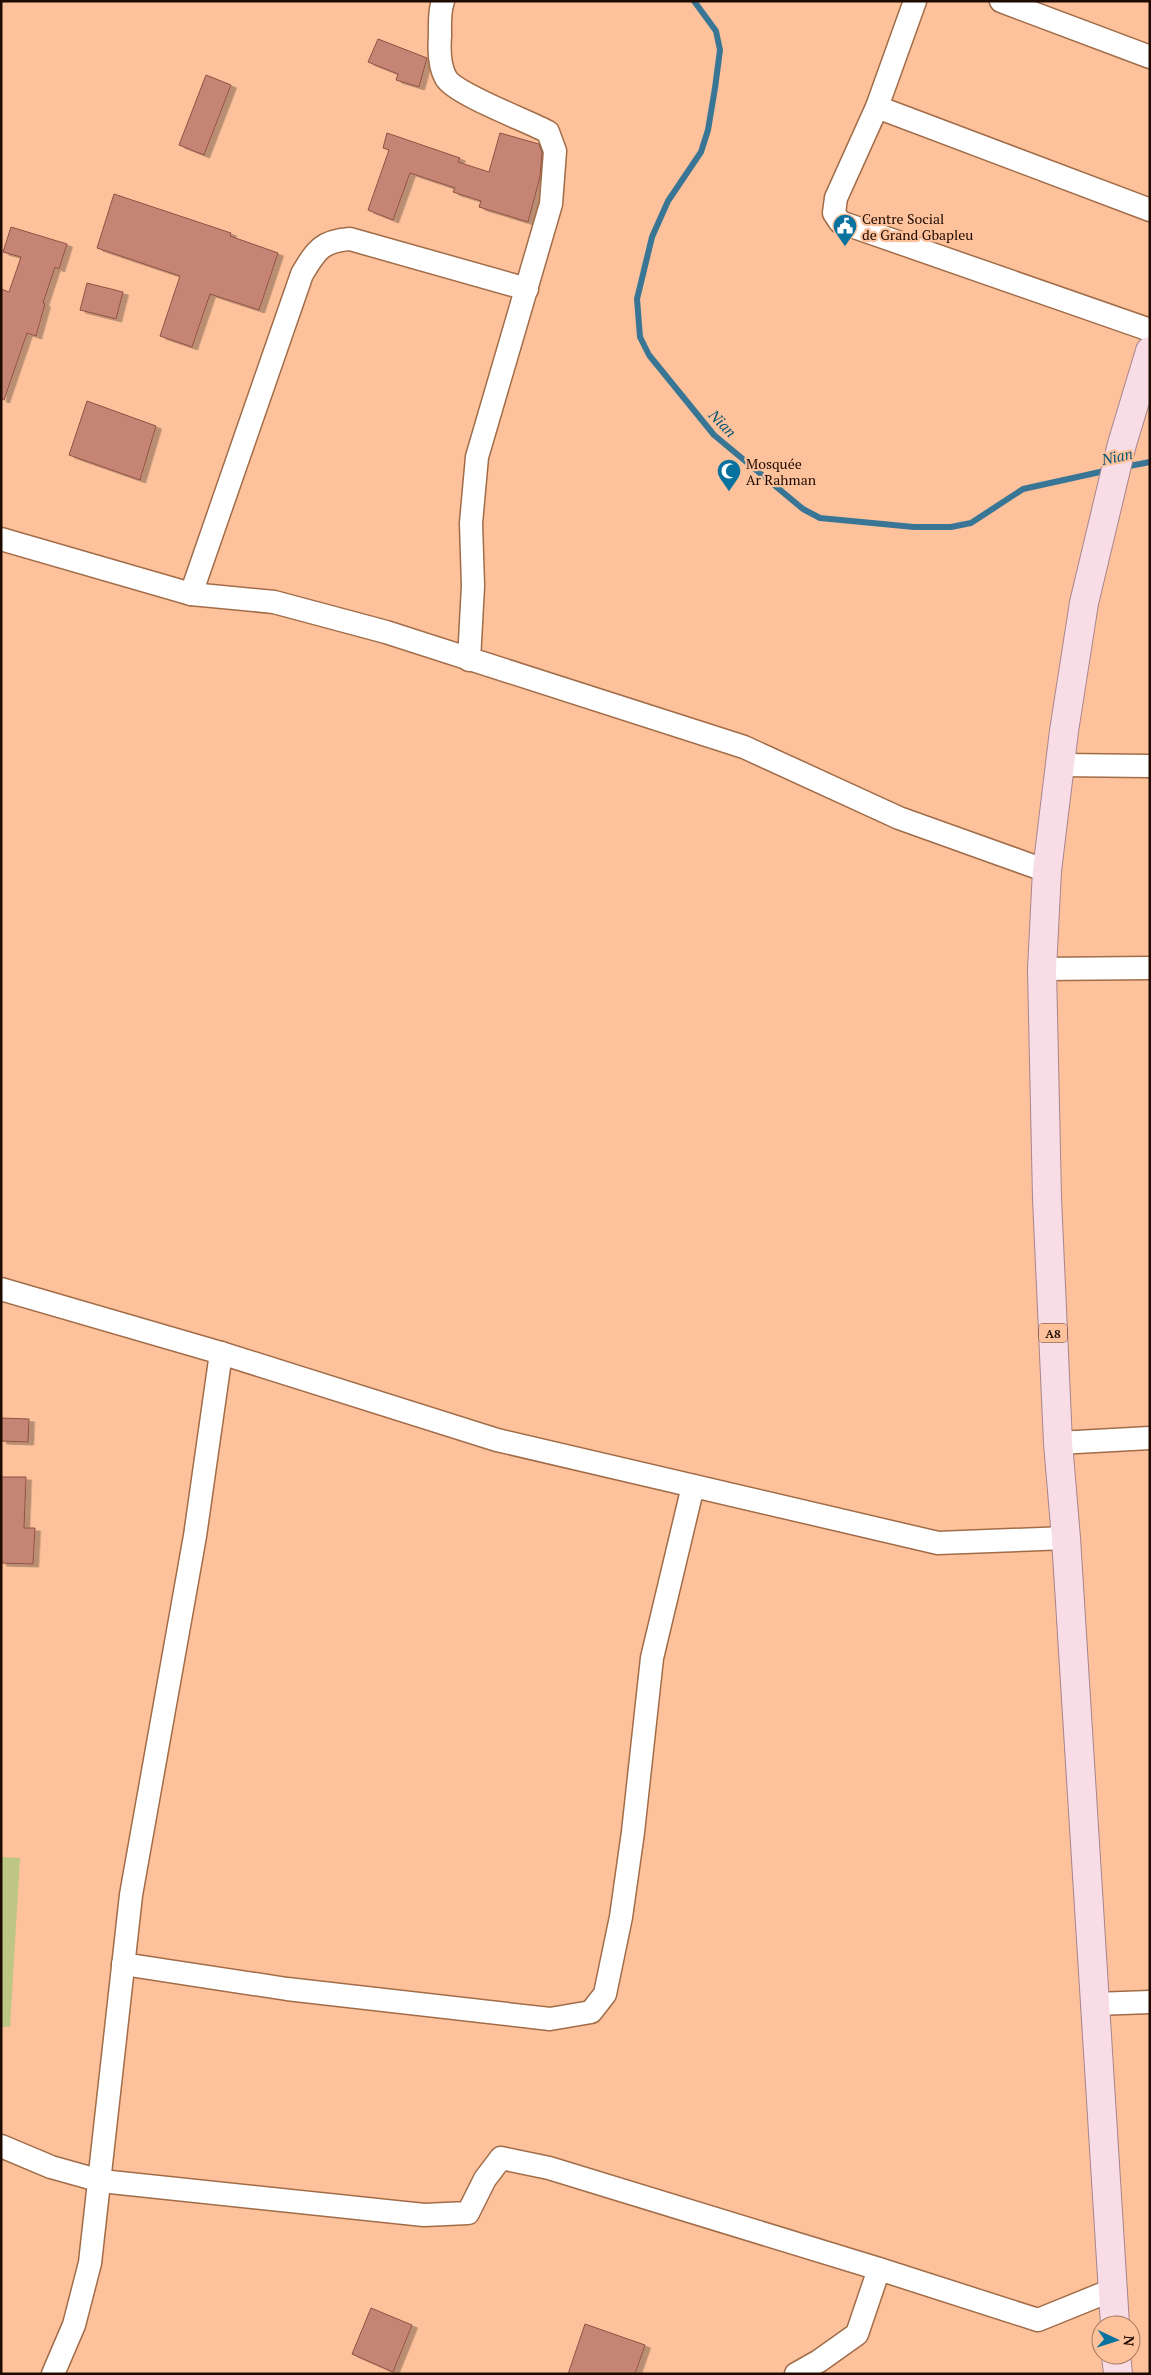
<svg xmlns="http://www.w3.org/2000/svg" width="1151" height="2375" viewBox="0 0 1151 2375" font-family="'PT Serif',serif">
  <style>
    .pitch { fill: #bdc683 }
    .lines { fill: none; stroke-linecap: round; stroke-linejoin: round }
    .stream { stroke: #397695; stroke-width: 6 }
    .building { fill: #c68474; stroke: #8e5143; filter: url(#shadow) }
    .minor-casing { stroke: #a16c48; stroke-width: 25 }
    .major-casing { stroke: #a8848b; stroke-width: 30 }
    .minor { stroke: #fff; stroke-width: 22 }
    .major { stroke: #f8dde6; stroke-width: 28 }
    .labels { text-anchor: middle; dominant-baseline: central; stroke-width: 4.5; stroke-linejoin: round; paint-order: stroke }
    .shield { fill: #fdc29c; stroke: #61412f; stroke-width: 1 }
    .shield-label { font-size: 12px; font-weight: bold; fill: #1e0a00 }
    .poi-label { font-size: 14px; fill: #1e0a00; stroke: #fdc29c; text-anchor: start }
    .water-label { font-size: 15px; font-style: italic; fill: #055475; stroke: #fdc29c }
  </style>
  <defs>
    <filter id="shadow"><feDropShadow dx="5.5" dy="3" stdDeviation="0" flood-color="#0004"/></filter>
  </defs>
  <rect width="100%" height="100%" fill="#fdc29c"/>
  <!-- pitch -->
  <path class="pitch" d="M1,1857L20,1858L10,2027H1Z"/>
  <g class="lines">
    <!-- stream -->
    <g class="stream">
      <path d="M694,1L716,31L720,50L715,88L708,130L701,152L668,201L652,237L637,299L640,337L649,355L714,435L803,509L820,518L914,527H951L971,523L1023,489L1109,470"/>
      <path d="M1124,467L1150,462"/>
    </g>
  </g>
  <!-- building -->
  <g class="building">
    <path d="M378,39L427,58L419,87L396,80L398,74L368,62Z"/>
    <path d="M206,75L231,85L204,155L179,145Z"/>
    <path d="M387,133L460,158L458,162L489,172L500,133L539,144L542,153L540,177L528,222L479,207L481,201L453,192L455,188L410,173L393,220L368,210L389,150L383,148Z"/>
    <path d="M114,194L231,233L230,236L278,253L259,310L210,294L192,347L160,336L180,276L97,248Z"/>
    <path d="M11,227L67,244L59,269L55,267L43,303L45,304L36,336L27,333L4,400L1,399V289L9,292L21,257L3,252Z"/>
    <path d="M87,283L123,292L116,319L80,310Z"/>
    <path d="M87,401L156,426L140,480L69,455Z"/>
    <path d="M1,1418L29,1419L28,1442L1,1441Z"/>
    <path d="M1,1477H26L24,1528H35L33,1564L1,1563Z"/>
    <path d="M371,2308L412,2325L393,2372L352,2354Z"/>
    <path d="M585,2324L645,2345L635,2374H568Z"/>
  </g>
  <g class="lines">
    <defs>
      <g id="minor">
        <path d="M443,1C439,12 440,24 440,36C439,49 439,66 446,78C455,94 528,121 548,132L555,151L551,204L477,457L471,523L473,586L469,660"/>
        <path d="M915,1L877,107L836,198L834,213L840,222L1150,330"/>
        <path d="M1001,1L1150,57"/>
        <path d="M877,107L1150,210"/>
        <path d="M1,539L191,594L274,602L386,632L744,747L899,818L1047,871"/>
        <path d="M191,594L302,274C316,251 321,241 350,239L527,289"/>
        <path d="M1060,765L1150,766"/>
        <path d="M1042,969L1150,968"/>
        <path d="M1,1289L221,1353L497,1440L938,1543L1066,1538"/>
        <path d="M1058,1443L1150,1438"/>
        <path d="M123,1964L287,1989L550,2019L591,2012L605,1994L621,1917L633,1832L652,1658L693,1486"/>
        <path d="M1095,2004L1150,2002"/>
        <path d="M1,2146L51,2167L101,2181L424,2215L468,2213L485,2179L501,2158L549,2168L879,2269L1038,2320L1112,2290"/>
        <path d="M53,2374L74,2325L90,2263L131,1895L195,1536L221,1353"/>
        <path d="M796,2374L819,2361L857,2334L879,2269"/>
      </g>
      <g id="major">
        <path d="M1115,2325L1066,1538L1058,1443L1047,1198L1042,969L1047,871L1064,731L1084,603L1122,444L1150,351"/>
        <path d="M1116,2355L1118,2374"/>
      </g>
    </defs>
    <!-- minor casing -->
    <use href="#minor" class="minor-casing"/>
    <!-- major casing -->
    <use href="#major" class="major-casing"/>
    <!-- minor -->
    <use href="#minor" class="minor"/>
    <!-- major -->
    <use href="#major" class="major"/>
  </g>
  <!-- icons -->
  <defs>
    <symbol id="civic-pin" viewBox="-11 -11 22 30"><path d="M0 17L-7.5 6A9.5 9.5 0 1 1 7.5 6Z" fill="#07729e" stroke="#fdc29c"/><path d="M-.6-6.5H3V-4.5H.6V-3L4-1V1h2V6H-6V1h2V-1L-.6-3ZM-1.2 2.5V6h2.4V2.5Z" fill="#fff"/></symbol>
    <symbol id="mosque-pin" viewBox="-11 -11 22 30"><path d="M0 17L-7.5 6A9.5 9.5 0 1 1 7.5 6Z" fill="#07729e" stroke="#fdc29c"/><path d="M3.5-4.9A6 6 0 1 0 3.5 4.9A5 5 0 1 1 3.5-4.9Z" fill="#fff"/></symbol>
  </defs>
  <g fill-rule="evenodd">
    <use href="#civic-pin" x="831" y="212" width="28" height="38"/>
    <use href="#mosque-pin" x="715" y="457" width="28" height="38"/>
  </g>
  <g class="labels">
    <!-- shield labels -->
    <rect class="shield" x="1039" y="1323.5" width="28" height="19" rx="4"/>
    <g class="shield-label">
      <text x="1053" y="1333">A8</text>
    </g>
    <!-- poi labels -->
    <g class="poi-label">
      <text x="862" y="218">Centre Social<tspan x="862" dy="16">de Grand Gbapleu</tspan></text>
      <text x="746" y="463">Mosquée<tspan x="746" dy="16">Ar Rahman</tspan></text>
    </g>
    <!-- water labels -->
    <g class="water-label">
      <text transform="translate(723 423) rotate(46)">Nian</text>
      <text transform="translate(1117 456) rotate(-12)">Nian</text>
    </g>
  </g>
  <!-- border -->
  <rect width="1151" height="2375" fill="none" stroke="#1e0a00" stroke-width="5"/>
  <!-- north arrow -->
  <g transform="translate(1116 2340) rotate(94)"><circle r="24" fill="#fdc29c" stroke="#a4785e"/>
  <path d="M0-4L9 19L0 12L-9 19Z" fill="#07729e"/>
  <text y="-8" font-size="14" font-weight="bold" text-anchor="middle" fill="#1e0a00">N</text>
  </g>
</svg>
